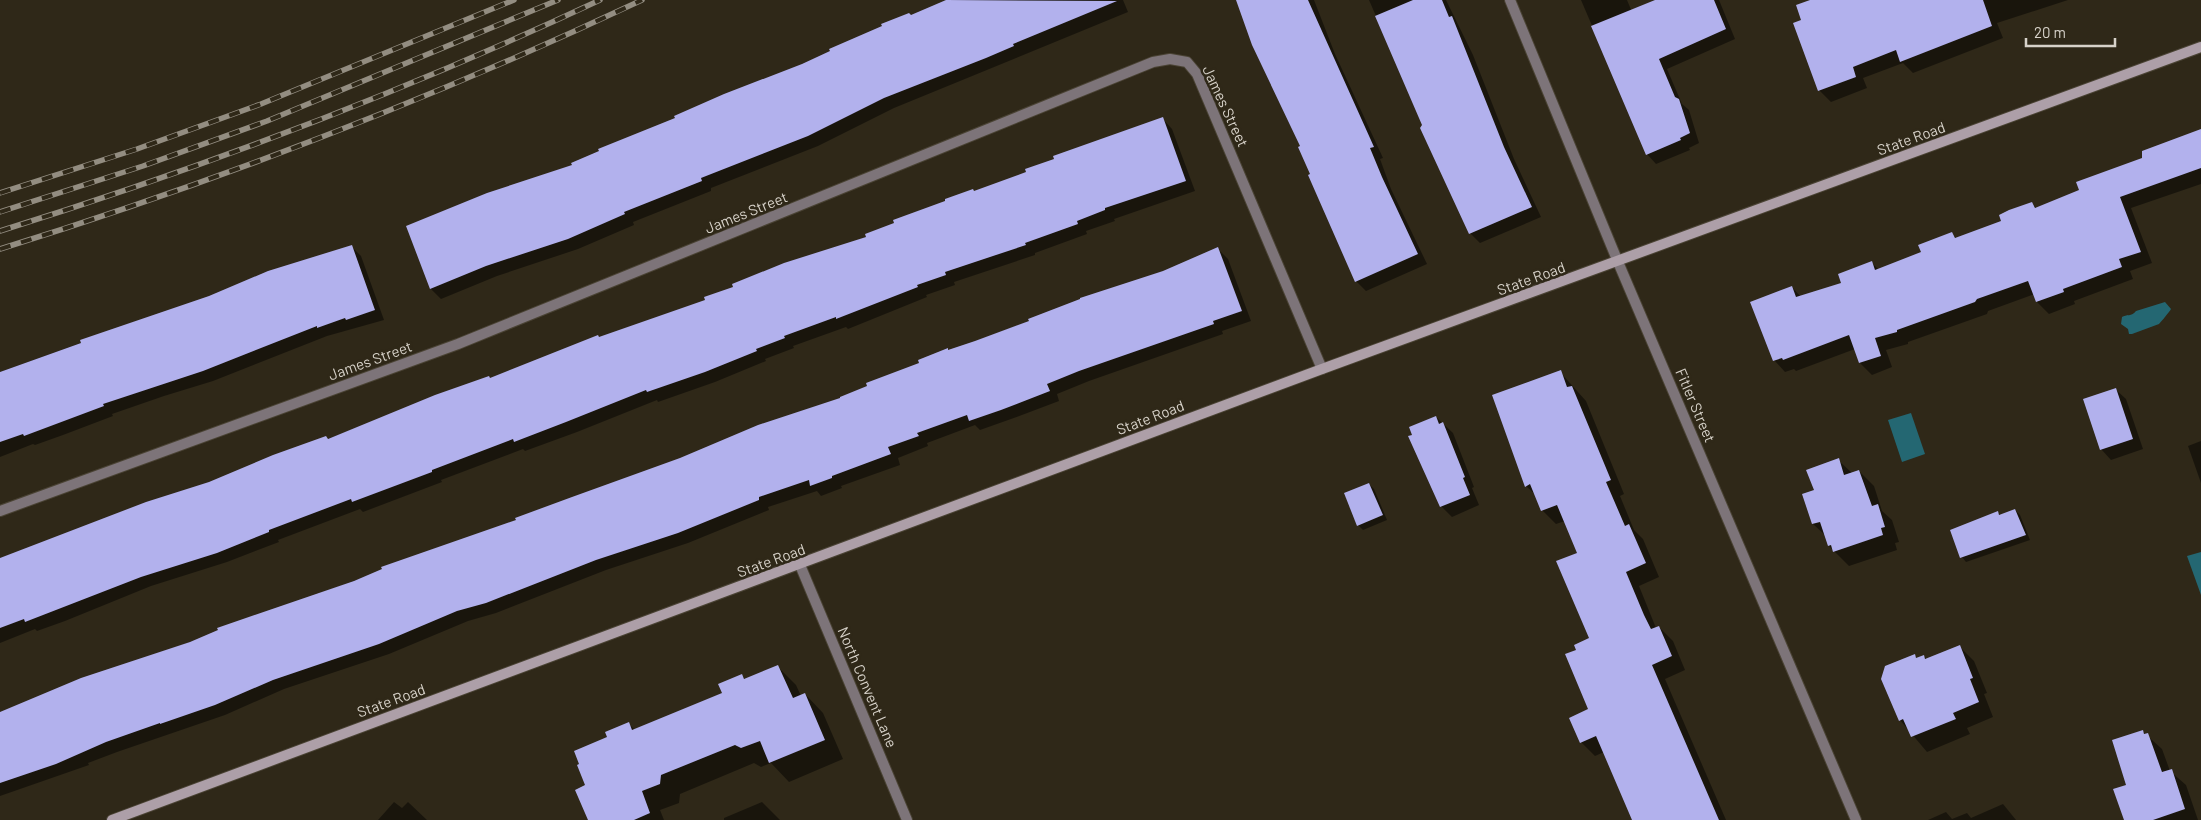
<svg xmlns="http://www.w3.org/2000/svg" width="2201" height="820" viewBox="0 0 2201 820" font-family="Barlow,sans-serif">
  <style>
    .water { fill: #246772 }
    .shadow { fill: #0007 }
    .building { fill: #b2b1ed }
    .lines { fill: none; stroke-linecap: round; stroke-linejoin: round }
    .street-casing { stroke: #4a4334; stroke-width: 12 }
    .secondary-casing { stroke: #4a4334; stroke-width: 12 }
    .street { stroke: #7d7479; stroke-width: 10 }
    .secondary { stroke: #ad9fa8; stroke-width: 10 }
    .rail-casing { stroke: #938d81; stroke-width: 5.5 }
    .rail { stroke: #2f2818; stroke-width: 4; stroke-dasharray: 11; stroke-linecap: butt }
    .labels { text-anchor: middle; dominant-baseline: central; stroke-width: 5; stroke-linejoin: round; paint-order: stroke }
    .street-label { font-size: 15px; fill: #d7d2c9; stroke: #2f2818 }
  </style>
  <rect width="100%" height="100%" fill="#2f2818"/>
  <!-- water -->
  <g class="water">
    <path d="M2165,302L2171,309C2170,311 2161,322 2159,324L2132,334H2129L2128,329L2121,324L2122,317C2126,314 2132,317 2136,311Z"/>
    <path d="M1911,413L1925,454L1902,462L1888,420Z"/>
    <path d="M2201,552V595L2187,556Z"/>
  </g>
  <!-- shadow -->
  <g class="shadow">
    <path d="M951,0H1123L1128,12L894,108L818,146L711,188V191L633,222L634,225L578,249L497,276L441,299L431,289L407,226L574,166Z"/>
    <path d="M1237,0H1314L1335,54L1383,158L1380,159L1391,189L1427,264L1366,291L1356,281L1309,176L1311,175L1302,146L1253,44Z"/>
    <path d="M1369,0H1446L1473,55L1514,159L1541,217L1480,243L1470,233Z"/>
    <path d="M1581,0H1627L1632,12L1658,0H1719L1735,39L1667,69L1682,104L1689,110L1699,143L1689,148L1690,150L1656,164L1647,154Z"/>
    <path d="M1814,0H2068L1997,23L2003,38L1913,73L1903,63L1863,78L1867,88L1831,102L1819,90L1803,21Z"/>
    <path d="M1162,118L1172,129L1195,191L1114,219L1115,221L1086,231L1087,234L1035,253V255L954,282L955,285L926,295L927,297L848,329L846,327L793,346L794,348L765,359L766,361L715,382L658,402L657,400L577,432L525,451L523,449L441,480L442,482L363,512L360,509L278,540L279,542L227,562L151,586L65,621L37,631L35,629L0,643V558L52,541L600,338L707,301Z"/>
    <path d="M2201,135V184L2131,208L2152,263L2130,271L2133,279L2074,301L2075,304L2049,314L2037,302L2035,294L1988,311L1987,314L1908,342V344L1886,350L1892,367L1872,375L1860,363L1855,349L1796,371L1794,369L1785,372L1774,360L1792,287L1801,297L1842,284L1872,263L1879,270L1922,253L1952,234L1957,239L2003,222L2032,203L2037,209L2081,191Z"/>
    <path d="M351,246L361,256L384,320L327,336L213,381L164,396L112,414L113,416L63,435L35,445L33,444L0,457V372Z"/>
    <path d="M1218,249L1228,259L1251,321L1222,331L1223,334L1089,381L1057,394L1059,401L1011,419L980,430L975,425L927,443L928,446L898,458L900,465L841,486L842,488L821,496L817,491L768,507L769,510L688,543L606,570L496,613L468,621L389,654L284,689L225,715L117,752L88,763L89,765L0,796V713L842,399L949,351L1163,272Z"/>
    <path d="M1560,372L1586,401L1624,494L1620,496L1634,530L1643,539L1659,577L1639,586L1656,628L1659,627L1673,641L1685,670L1665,679L1726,820H1634L1604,752L1595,756L1581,742L1590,710L1577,650L1591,639L1579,553L1565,521L1556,524L1542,510L1537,496L1526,486Z"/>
    <path d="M2115,389L2126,399L2143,449L2111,460L2101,449Z"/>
    <path d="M1436,417L1453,433L1474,487L1472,488L1479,505L1452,517L1441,506L1410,437Z"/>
    <path d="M2201,441V483L2188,446Z"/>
    <path d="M1838,460L1852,473L1859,471L1874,486L1882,511L1892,520L1899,542L1895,543L1897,550L1849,566L1829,546L1826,536L1813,524L1815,491Z"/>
    <path d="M1369,484L1374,489L1387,520L1363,530L1358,525Z"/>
    <path d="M2015,510L2020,515L2030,540L1966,562L1962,557L1998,513L2001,516Z"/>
    <path d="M1959,646L1974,661L1987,693L1984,694L1993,717L1967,728L1970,734L1927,752L1900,720L1882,679L1914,656L1917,659L1923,656L1927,659Z"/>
    <path d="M778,667L796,685L801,696L805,694L823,713L843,759L789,782L771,763L761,767L754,763L680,794L679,803L660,810L664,820H589L587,786L609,738L628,723L635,730L723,693L742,676L746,680Z"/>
    <path d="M2142,731L2162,749L2170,771L2186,785L2198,820H2125L2128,786Z"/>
    <path d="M394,802L402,808L408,802L427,820H378Z"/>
    <path d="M762,802L780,820H724V818Z"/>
    <path d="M2003,804L2016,820H1928L1946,812L1952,819L1967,813L1971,818Z"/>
  </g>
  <!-- building -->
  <g class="building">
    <path d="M946,0L1117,1L1013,44L1014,46L986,58L884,98L808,136L701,178L702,181L624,212L625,214L568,239L486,266L430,289L406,226L487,193L572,165L571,163L599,151L598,149L675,118L674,116L724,94L802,64L830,51L829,49L882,26L881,24L909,13L911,15Z"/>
    <path d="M1236,0H1308L1374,147L1370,148L1382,177L1418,254L1355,282L1308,175L1310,174L1298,147L1300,146L1252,45Z"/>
    <path d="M1413,0H1442L1449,17L1452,16L1504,147L1532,207L1469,234L1420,128L1422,125L1375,16Z"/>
    <path d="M1655,0H1714L1726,29L1659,59L1675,97L1679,99L1690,133L1680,138L1681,140L1646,155L1591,26Z"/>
    <path d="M1810,0H1983L1992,26L1900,62L1896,50L1853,67L1856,77L1818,91L1793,23L1801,20L1796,5Z"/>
    <path d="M1163,117L1186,181L1105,208V210L1077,221L1078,224L1025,243L1026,245L945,272L946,275L917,285L918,287L836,319V317L784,336L785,338L756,349L757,351L705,372L647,392L646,390L566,422L514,442L513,439L432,470V472L352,502L351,499L269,530V532L217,553L141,577L25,622L24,619L0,628V558L146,502L209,482L273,455L326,436L328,439L435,395L489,376L490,378L598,335L599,337L705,300L704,297L733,287L732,284L784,263L866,237L865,234L894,223L893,220L945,201V199L973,189L974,191L1026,172L1025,169L1054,159L1053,156Z"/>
    <path d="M2201,129V168L2120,197L2141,252L2119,259L2122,267L2063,289L2064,292L2036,302L2028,281L1977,299L1975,302L1897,330V332L1875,338L1881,356L1859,363L1849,335L1783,360L1782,358L1773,361L1750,302L1792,286L1796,297L1841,283L1838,274L1872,261L1875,270L1921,252L1918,245L1952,232L1955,238L2001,221L1999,215L2009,210L2032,202L2035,208L2079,190L2076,182L2142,158V151Z"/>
    <path d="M352,245L375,310L346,320L345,318L317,328V326L203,371L103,404L104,406L24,436L23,434L0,442V372L81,343L80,340L209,296L268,271Z"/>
    <path d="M1218,247L1242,311L1213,321L1214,324L1079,371L1047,384L1050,391L1001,410L969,421L967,415L917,433L919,436L888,447L891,454L832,476V478L810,486L809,480L759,497V500L678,533L596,560L486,603L457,611L379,644L273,680L215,705L160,724V723L106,742L56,764L0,783V712L81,678L190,642L218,630L217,628L354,581L382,569L381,567L516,520L515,518L572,497L680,458L758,425L840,398V397L867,386L866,383L919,363L918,360L948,348V350L975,341L1029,321L1028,319L1080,299V298L1163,271Z"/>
    <path d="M1561,370L1567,387L1572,386L1611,480L1606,482L1625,526L1629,524L1646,563L1626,572L1644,615L1651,629L1659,626L1672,656L1652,665L1719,820H1632L1596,736L1580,743L1569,718L1588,709L1565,654L1576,650L1574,645L1589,638L1556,561L1577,553L1557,505L1541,511L1530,484L1525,487L1492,395Z"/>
    <path d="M2116,388L2133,439L2100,450L2083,399Z"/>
    <path d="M1436,416L1439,424L1443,422L1465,477L1463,478L1470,495L1440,507L1408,436L1412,435L1409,427Z"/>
    <path d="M1839,458L1844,475L1859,470L1872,506L1878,504L1885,527L1881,528L1883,535L1833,552L1831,545L1828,546L1820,522L1812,524L1802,494L1814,490L1806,470Z"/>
    <path d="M1369,483L1383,515L1357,526L1344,493Z"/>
    <path d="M2015,509L2026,535L1960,558L1950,530L1998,511L1999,515Z"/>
    <path d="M1960,645L1973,678L1970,679L1979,702L1953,713L1956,719L1911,737L1903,719L1899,721L1881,679L1885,666L1915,654L1916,658L1924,655L1925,659Z"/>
    <path d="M778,665L793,698L805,693L825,740L769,763L760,741L741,748L735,745L661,775L660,784L642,791L650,813L634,820H588L575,790L585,785L577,765L579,764L574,751L607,737L605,732L629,722L632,730L722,693L718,684L742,674L744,679Z"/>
    <path d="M2143,730L2144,734L2148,733L2162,772L2172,769L2185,809L2153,820H2124L2113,789L2126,785L2112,740Z"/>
  </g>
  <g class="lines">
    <defs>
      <g id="street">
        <path d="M1510,0L1618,262L1856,820"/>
        <path d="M0,511L458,344L1153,62L1170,59L1187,62L1197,74L1322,369"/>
        <path d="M800,565L907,820"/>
      </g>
      <path id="secondary" d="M112,820L1322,369L2201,47"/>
    </defs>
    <!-- street casing -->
    <use href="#street" class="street-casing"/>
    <!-- secondary casing -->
    <use href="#secondary" class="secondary-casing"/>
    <!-- street -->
    <use href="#street" class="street"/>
    <!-- secondary -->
    <use href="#secondary" class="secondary"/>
    <defs>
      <g id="rail">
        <path d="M0,193L137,149L261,104L514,0"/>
        <path d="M0,212L143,166L267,121L558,0"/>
        <path d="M0,231C205,167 406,91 600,0"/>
        <path d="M0,249C219,181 434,98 642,0"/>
      </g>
    </defs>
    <!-- rail casing -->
    <use href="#rail" class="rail-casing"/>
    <!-- rail -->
    <use href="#rail" class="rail"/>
  </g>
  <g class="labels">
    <!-- street labels -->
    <g class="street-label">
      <text transform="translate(1226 106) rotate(65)">James Street</text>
      <text transform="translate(1911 138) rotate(-20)">State Road</text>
      <text transform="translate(746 212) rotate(-22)">James Street</text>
      <text transform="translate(1531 278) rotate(-20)">State Road</text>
      <text transform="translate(370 360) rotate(-20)">James Street</text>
      <text transform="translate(1696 405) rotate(67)">Fitler Street</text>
      <text transform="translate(1150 417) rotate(-21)">State Road</text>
      <text transform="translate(771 560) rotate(-20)">State Road</text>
      <text transform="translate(868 687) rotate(67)">North Convent Lane</text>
      <text transform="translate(391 700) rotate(-20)">State Road</text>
    </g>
  </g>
  <!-- scale -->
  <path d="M2026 38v8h89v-8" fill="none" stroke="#d7d2c9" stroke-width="2.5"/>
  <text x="2034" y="38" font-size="15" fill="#d7d2c9" stroke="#2f2818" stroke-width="4" paint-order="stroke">20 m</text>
</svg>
